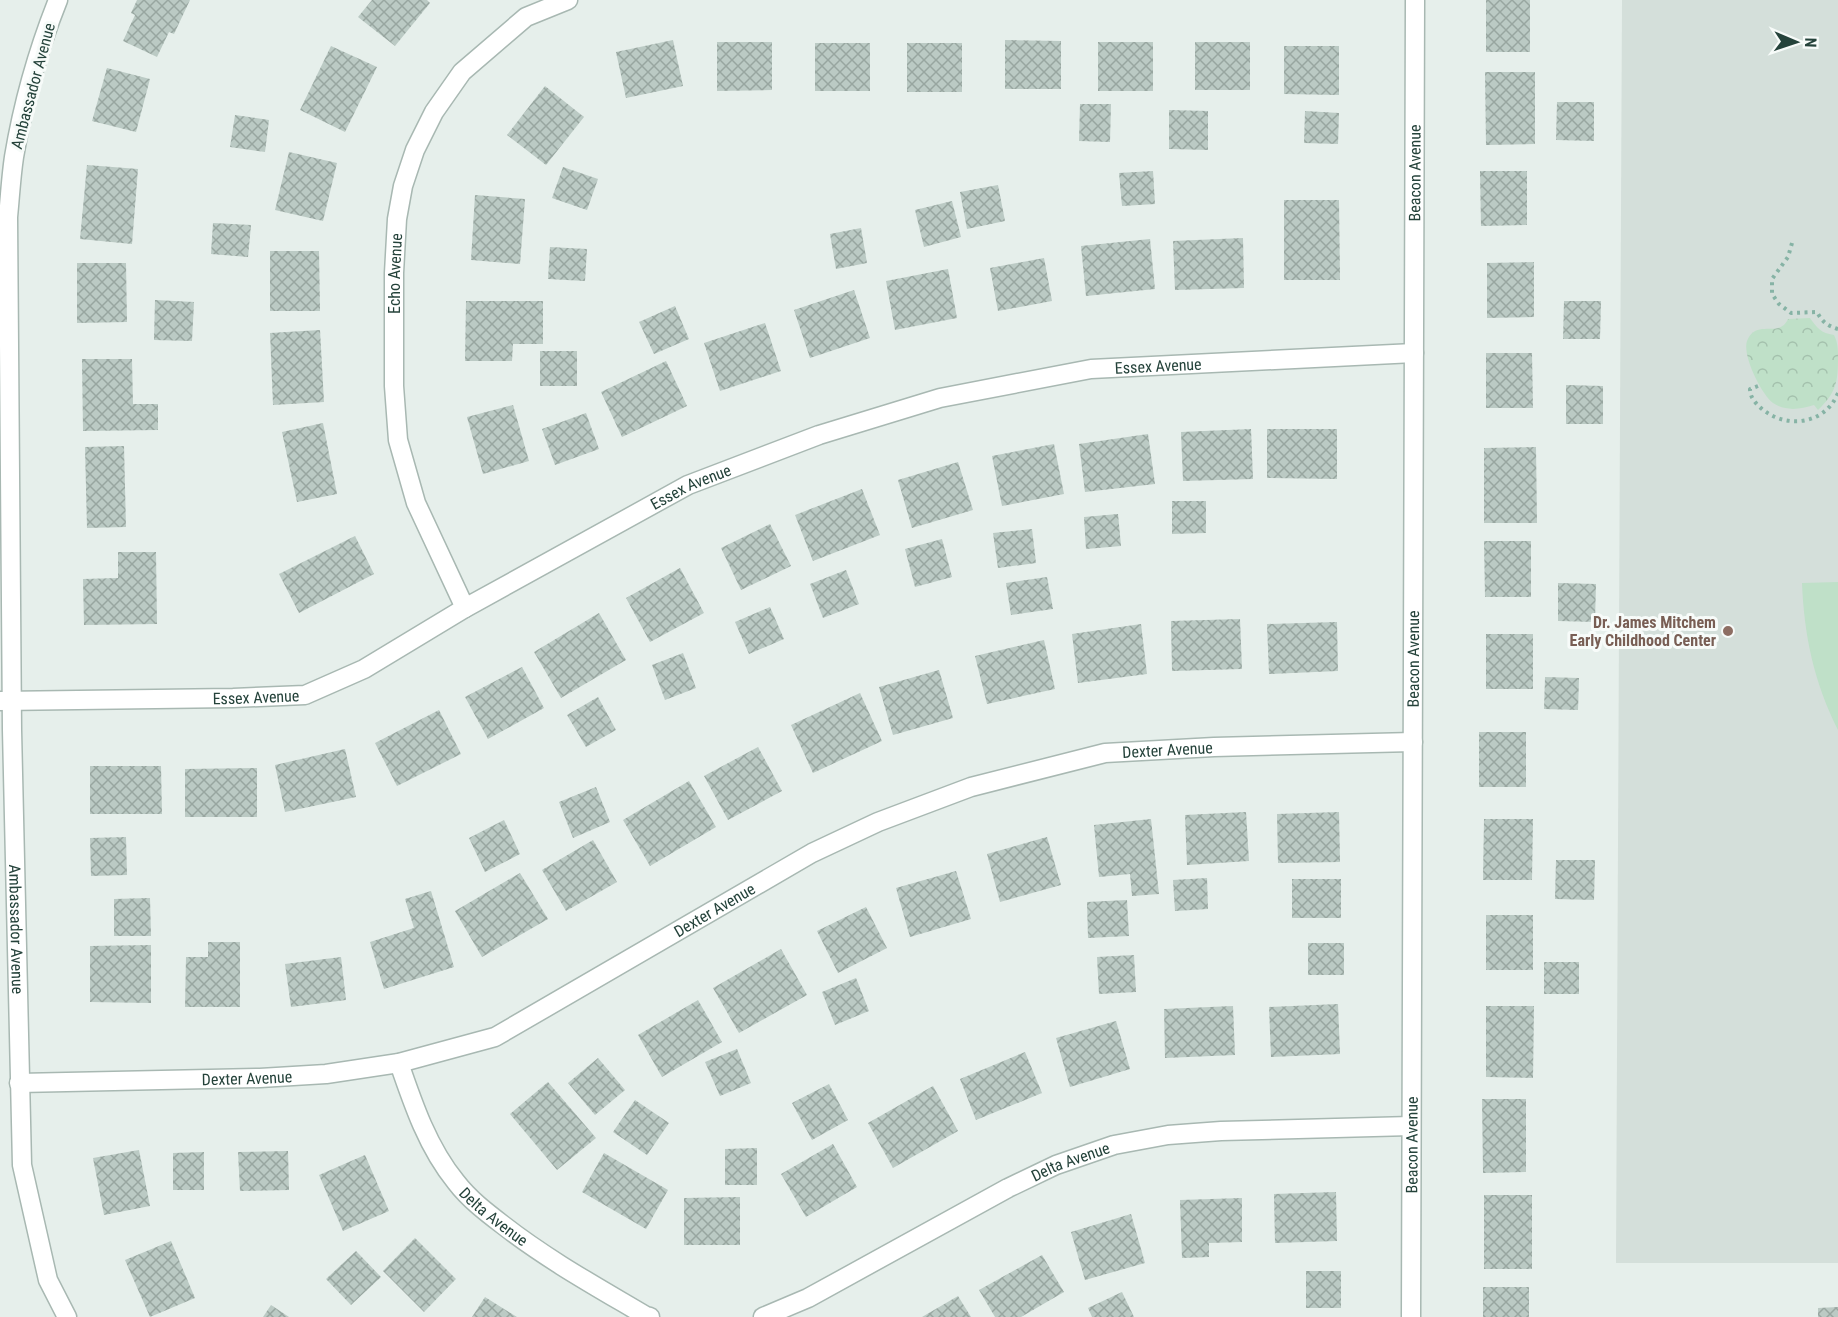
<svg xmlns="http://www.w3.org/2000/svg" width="1838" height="1317" viewBox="0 0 1838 1317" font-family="'Roboto Condensed',sans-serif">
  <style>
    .built { fill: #d4dfda }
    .forest { fill: url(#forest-crowns) }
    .pitch { fill: #bfe0c8 }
    .building { fill: url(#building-cross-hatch) }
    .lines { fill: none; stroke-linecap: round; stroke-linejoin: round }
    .street-casing { stroke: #a8b8b2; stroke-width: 21 }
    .path { stroke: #86b3a5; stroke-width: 4; stroke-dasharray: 3 4.5; stroke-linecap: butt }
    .street { stroke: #fff; stroke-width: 18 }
    .education-dot { fill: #8d6e63; stroke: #f7fbf9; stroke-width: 2 }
    .labels { text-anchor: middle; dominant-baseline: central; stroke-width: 6; stroke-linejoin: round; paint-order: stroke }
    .street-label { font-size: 16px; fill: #24423a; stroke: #f7fbf9 }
    .education-label { font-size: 16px; font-weight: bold; fill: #785e54; stroke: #f7fbf9; text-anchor: end }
  </style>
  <defs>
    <pattern id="forest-crowns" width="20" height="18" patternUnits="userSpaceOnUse" patternTransform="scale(1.5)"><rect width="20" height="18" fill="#bfe0c8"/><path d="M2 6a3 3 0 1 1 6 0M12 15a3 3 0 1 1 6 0" fill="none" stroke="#a4c1ad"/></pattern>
    <pattern id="building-cross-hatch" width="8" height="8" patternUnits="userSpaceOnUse" patternTransform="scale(1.5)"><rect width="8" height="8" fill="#bbcac4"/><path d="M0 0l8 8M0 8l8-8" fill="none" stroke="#98a6a0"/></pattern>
  </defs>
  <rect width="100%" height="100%" fill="#e6efeb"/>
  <!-- built -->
  <path class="built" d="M1622,0H1838V1263H1616Z"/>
  <!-- forest -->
  <path class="forest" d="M1810,318C1817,328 1821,333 1834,335C1838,343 1838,349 1838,358C1838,382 1836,393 1818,410L1814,405C1801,409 1786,412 1773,403C1761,394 1742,355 1747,341C1756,318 1779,339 1788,319Z"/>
  <!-- pitch -->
  <path class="pitch" d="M1838,582V730C1814,683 1804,635 1802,583Z"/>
  <!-- building -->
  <g class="building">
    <path d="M137,0H190L174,34L169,32L157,57L123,41L135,15L131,13Z"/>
    <path d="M372,0H427L430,3L395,46L358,17Z"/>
    <rect x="1486" y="0" width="44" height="52"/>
    <path d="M673,40L683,86L626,98L616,52Z"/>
    <path d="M1005,40L1061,41V89H1005Z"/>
    <path d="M717,42H772V90L717,91Z"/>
    <rect x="1098" y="42" width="55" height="49"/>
    <rect x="1195" y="42" width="55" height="48"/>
    <rect x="815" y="43" width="55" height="48"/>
    <rect x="907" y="43" width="55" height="49"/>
    <path d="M331,46L377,67L345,132L300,110Z"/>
    <path d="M1284,46H1339V95L1284,94Z"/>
    <path d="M107,68L150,79L136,132L92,121Z"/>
    <path d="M1485,72H1535V144L1486,145Z"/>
    <path d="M545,86L584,117L546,165L507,135Z"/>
    <path d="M1557,102H1594V141L1556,140Z"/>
    <path d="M1080,104H1111L1110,142L1079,141Z"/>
    <path d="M1169,110L1208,111V150L1169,149Z"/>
    <path d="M1305,111L1339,113L1338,144L1304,143Z"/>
    <path d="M235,115L269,120L265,152L230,147Z"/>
    <path d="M289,152L337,163L323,221L275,210Z"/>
    <path d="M87,165L138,169L132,244L80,239Z"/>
    <path d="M563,167L598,179L587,210L552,198Z"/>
    <path d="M1153,171L1155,204L1122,206L1119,173Z"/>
    <path d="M1480,171H1527V225L1481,226Z"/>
    <path d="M998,185L1005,221L967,229L960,192Z"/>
    <path d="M475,195L525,199L520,264L471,260Z"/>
    <path d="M1284,200H1339L1340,280H1284Z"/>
    <path d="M952,201L961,237L924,247L915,210Z"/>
    <path d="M213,223L251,225L248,257L211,254Z"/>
    <path d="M861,228L867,263L836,269L830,234Z"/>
    <path d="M1243,238L1244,288L1175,290L1173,241Z"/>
    <path d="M1150,239L1155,289L1086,296L1081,246Z"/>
    <path d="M550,247L587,249L585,281L548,279Z"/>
    <path d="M270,251H319L320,311H270Z"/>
    <path d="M1044,258L1052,301L998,311L990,268Z"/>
    <path d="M1534,262V317L1487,318V263Z"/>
    <path d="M77,263H126L127,322L77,323Z"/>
    <path d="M948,269L957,318L895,330L886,281Z"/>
    <path d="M854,290L870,338L810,358L794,310Z"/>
    <path d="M155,300L194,302L192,341L154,340Z"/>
    <path d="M466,301H543V344H513L512,361H465Z"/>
    <path d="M1564,301H1601L1600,339H1563Z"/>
    <path d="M675,306L689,339L654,354L639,322Z"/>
    <path d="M765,323L781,371L720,391L704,343Z"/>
    <path d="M320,330L324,402L273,405L270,333Z"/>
    <rect x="540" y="351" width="37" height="35"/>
    <path d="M1486,353H1532L1533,408H1486Z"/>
    <path d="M82,359H132L133,404H158V430L83,431Z"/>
    <path d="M666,361L687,406L622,437L601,392Z"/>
    <path d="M1566,385L1603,386V424H1566Z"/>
    <path d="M513,405L529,461L483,474L467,417Z"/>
    <path d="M586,413L599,449L555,465L542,429Z"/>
    <path d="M323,423L337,494L297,502L282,432Z"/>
    <path d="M1251,429L1253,479L1183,481L1181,432Z"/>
    <path d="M1267,429H1337V479L1267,478Z"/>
    <path d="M1148,434L1155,484L1085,492L1079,444Z"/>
    <path d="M1054,444L1064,494L1002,506L992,456Z"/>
    <path d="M124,446L126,527L87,528L85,447Z"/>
    <path d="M1536,447L1537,523H1484V448Z"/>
    <path d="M958,462L973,510L912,528L898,480Z"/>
    <path d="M862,489L880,535L813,561L795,515Z"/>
    <path d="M1172,501H1206V533L1172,534Z"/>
    <path d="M1118,514L1121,546L1086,549L1084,517Z"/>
    <path d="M770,524L791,566L741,590L721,548Z"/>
    <path d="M1032,529L1036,563L998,568L993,533Z"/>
    <path d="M355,536L374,574L299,613L279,574Z"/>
    <path d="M942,539L952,577L915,587L905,549Z"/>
    <path d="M1484,541H1531V597H1485Z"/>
    <path d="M118,552H156L157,624L84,625L83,579L118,578Z"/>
    <path d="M680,568L704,613L650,642L626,598Z"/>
    <path d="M846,570L859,604L823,618L810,584Z"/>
    <path d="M1047,577L1053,609L1011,615L1006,583Z"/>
    <path d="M1558,583L1596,584L1595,622L1558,621Z"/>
    <path d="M770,607L784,639L749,654L735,622Z"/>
    <path d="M599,613L626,660L561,698L534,652Z"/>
    <path d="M1240,619L1242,669L1172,671L1171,621Z"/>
    <path d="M1337,622L1338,671L1269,674L1267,624Z"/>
    <path d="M1141,624L1147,674L1078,683L1072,634Z"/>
    <rect x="1486" y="634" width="47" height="55"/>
    <path d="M1044,640L1055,689L987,704L975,656Z"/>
    <path d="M683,653L696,688L665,700L652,665Z"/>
    <path d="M522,667L544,708L488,739L465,697Z"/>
    <path d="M939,670L953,718L893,735L879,687Z"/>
    <path d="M1545,677L1579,678L1578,710L1544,709Z"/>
    <path d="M860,693L882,741L813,773L791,725Z"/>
    <path d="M598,697L616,730L586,747L567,715Z"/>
    <path d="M439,710L461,754L397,786L375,743Z"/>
    <rect x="1479" y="732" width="47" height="55"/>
    <path d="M758,747L782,791L728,820L704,776Z"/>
    <path d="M345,749L356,797L285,812L275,765Z"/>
    <path d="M90,766H161L162,814H90Z"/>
    <path d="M257,768V817H185V769Z"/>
    <path d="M689,781L716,827L650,866L623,820Z"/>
    <path d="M596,787L610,822L573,838L559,802Z"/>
    <path d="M1246,812L1249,861L1187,865L1185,815Z"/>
    <path d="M1339,812L1340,862L1278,863L1277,814Z"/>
    <path d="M1151,819L1159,894L1132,896L1130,874L1099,877L1094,825Z"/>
    <path d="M1484,819H1533L1532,880H1483Z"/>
    <path d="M504,820L520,854L485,872L469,838Z"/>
    <path d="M126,837L127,875L91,876L90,838Z"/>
    <path d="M1047,837L1061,885L1000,902L987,854Z"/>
    <path d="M593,840L617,882L566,911L542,870Z"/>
    <path d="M1556,860H1595L1594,900L1555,899Z"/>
    <path d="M956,871L971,919L910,937L896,888Z"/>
    <path d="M520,873L548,919L482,957L455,911Z"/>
    <path d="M1207,878L1208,909L1175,911L1173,880Z"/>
    <rect x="1292" y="879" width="49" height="39"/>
    <path d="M431,891L454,967L384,989L370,942L414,928L405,899Z"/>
    <path d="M150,898L151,936H114V899Z"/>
    <path d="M1127,900L1129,936L1088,938L1087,902Z"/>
    <path d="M866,907L887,948L838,973L817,931Z"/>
    <rect x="1486" y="915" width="47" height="55"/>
    <path d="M208,942H240V1007H185L186,957H208Z"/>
    <rect x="1308" y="943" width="36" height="32"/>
    <path d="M151,945V1003L90,1002V946Z"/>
    <path d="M781,949L807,995L739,1033L713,988Z"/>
    <path d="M1134,955L1136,992L1099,994L1097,957Z"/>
    <path d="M341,957L346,1000L291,1007L285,964Z"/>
    <rect x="1544" y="962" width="35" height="32"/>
    <path d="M856,978L869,1011L835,1025L822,992Z"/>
    <path d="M698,1000L722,1042L662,1077L638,1035Z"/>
    <path d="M1338,1004L1340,1054L1271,1057L1269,1007Z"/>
    <path d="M1233,1006L1235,1055L1165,1058L1164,1009Z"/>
    <path d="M1486,1006H1534L1533,1078L1486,1077Z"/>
    <path d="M1116,1021L1130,1069L1070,1087L1056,1038Z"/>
    <path d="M737,1049L751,1083L720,1096L705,1062Z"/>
    <path d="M1025,1052L1042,1093L976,1120L960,1079Z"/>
    <path d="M598,1058L625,1090L595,1115L568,1083Z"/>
    <path d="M548,1082L596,1138L557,1170L510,1114Z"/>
    <path d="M829,1084L848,1120L812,1140L792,1103Z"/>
    <path d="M933,1086L958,1131L893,1168L868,1123Z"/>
    <path d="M1482,1099H1526V1172L1483,1173Z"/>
    <path d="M635,1100L669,1123L647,1155L613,1132Z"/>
    <path d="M833,1144L857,1187L806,1217L781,1174Z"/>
    <path d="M757,1148V1185H725V1149Z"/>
    <path d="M139,1150L150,1206L104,1215L93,1158Z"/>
    <path d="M288,1151L289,1190L240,1191L238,1152Z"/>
    <path d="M204,1152V1190H173V1153Z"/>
    <path d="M604,1153L668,1190L646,1229L582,1192Z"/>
    <path d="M365,1155L389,1211L343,1231L319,1175Z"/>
    <path d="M1336,1192L1337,1241L1275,1243L1274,1194Z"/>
    <rect x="1484" y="1195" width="48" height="74"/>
    <path d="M740,1197V1245H684V1198Z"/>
    <path d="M1242,1198V1242L1209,1243V1257L1182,1258L1180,1200Z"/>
    <path d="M1131,1214L1145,1263L1085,1280L1071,1232Z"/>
    <path d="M415,1238L456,1279L424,1312L383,1271Z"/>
    <path d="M171,1241L195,1298L150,1317L125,1260Z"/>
    <path d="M356,1251L381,1277L351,1305L326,1279Z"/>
    <path d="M1042,1255L1064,1292L1021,1317H995L979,1290Z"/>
    <rect x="1306" y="1271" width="35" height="37"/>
    <rect x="1483" y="1287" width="46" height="30"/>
    <path d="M1122,1292L1134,1317H1092L1088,1308Z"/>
    <path d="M958,1296L971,1317H922Z"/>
    <path d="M485,1297L517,1317H472Z"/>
    <path d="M271,1305L289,1317H263Z"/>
    <path d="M1838,1307V1317H1818V1308Z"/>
  </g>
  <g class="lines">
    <defs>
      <g id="street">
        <path id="s1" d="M58,0C38,50 23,103 14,157C11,177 10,197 8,217L12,730L22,1165L48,1280L67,1317"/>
        <path id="s2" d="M465,608L416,503L398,440L394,386V273L397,219L403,186L415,150L434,112L462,72L526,17L568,0"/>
        <path id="s3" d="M0,701L233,698L305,695L364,669L465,608L688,485L819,435L940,398L1091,369L1414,353"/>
        <path id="s4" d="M399,1063C413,1104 428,1148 456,1182C469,1199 486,1212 503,1225C548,1260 597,1287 646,1316L650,1317"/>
        <path id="s5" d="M19,1083L260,1078L326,1074L399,1063L495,1037L812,853L878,822L971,787L1105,753L1214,747L1413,742"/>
        <path id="s6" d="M763,1317L808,1298L1008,1188L1056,1165L1114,1145L1168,1135L1221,1131L1411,1126"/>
        <path id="s7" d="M1411,1317L1415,0"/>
      </g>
    </defs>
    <!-- street casing -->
    <use href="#street" class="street-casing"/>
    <!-- path -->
    <g class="path">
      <path d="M1792,243L1788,257L1772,279V294L1779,304L1791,313L1817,312C1822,322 1828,326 1838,329"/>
      <path d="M1758,386L1750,389C1750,397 1755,403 1762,409C1786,429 1825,425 1838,393"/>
    </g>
    <!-- street -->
    <use href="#street" class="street"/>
  </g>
  <!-- markers -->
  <circle class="education-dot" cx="1728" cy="631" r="6"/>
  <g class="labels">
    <!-- street labels -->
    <g class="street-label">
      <text transform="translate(33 86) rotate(-75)">Ambassador Avenue</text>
      <text stroke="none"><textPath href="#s7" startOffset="1144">Beacon Avenue</textPath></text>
      <text stroke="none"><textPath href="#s2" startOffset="348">Echo Avenue</textPath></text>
      <text stroke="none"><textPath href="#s3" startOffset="1230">Essex Avenue</textPath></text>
      <text stroke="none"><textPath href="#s3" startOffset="744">Essex Avenue</textPath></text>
      <text stroke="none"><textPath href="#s7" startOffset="658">Beacon Avenue</textPath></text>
      <text stroke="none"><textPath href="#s3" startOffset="256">Essex Avenue</textPath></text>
      <text stroke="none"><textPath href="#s5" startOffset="1220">Dexter Avenue</textPath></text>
      <text stroke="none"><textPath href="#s5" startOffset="734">Dexter Avenue</textPath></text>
      <text stroke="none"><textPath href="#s1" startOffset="936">Ambassador Avenue</textPath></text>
      <text stroke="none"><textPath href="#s5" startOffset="228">Dexter Avenue</textPath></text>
      <text stroke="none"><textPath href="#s7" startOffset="172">Beacon Avenue</textPath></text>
      <text stroke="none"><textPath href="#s6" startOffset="345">Delta Avenue</textPath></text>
      <text stroke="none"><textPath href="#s4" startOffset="184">Delta Avenue</textPath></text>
    </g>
    <!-- education labels -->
    <g class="education-label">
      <text x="1716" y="622">Dr. James Mitchem<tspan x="1716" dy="18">Early Childhood Center</tspan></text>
    </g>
  </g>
  <!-- north arrow -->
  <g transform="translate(1796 42) rotate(92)" stroke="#f7fbf9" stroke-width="4.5" paint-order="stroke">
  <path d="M0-4.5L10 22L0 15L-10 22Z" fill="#24423a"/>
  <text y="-9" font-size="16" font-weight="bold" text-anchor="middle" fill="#24423a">N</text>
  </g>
</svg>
